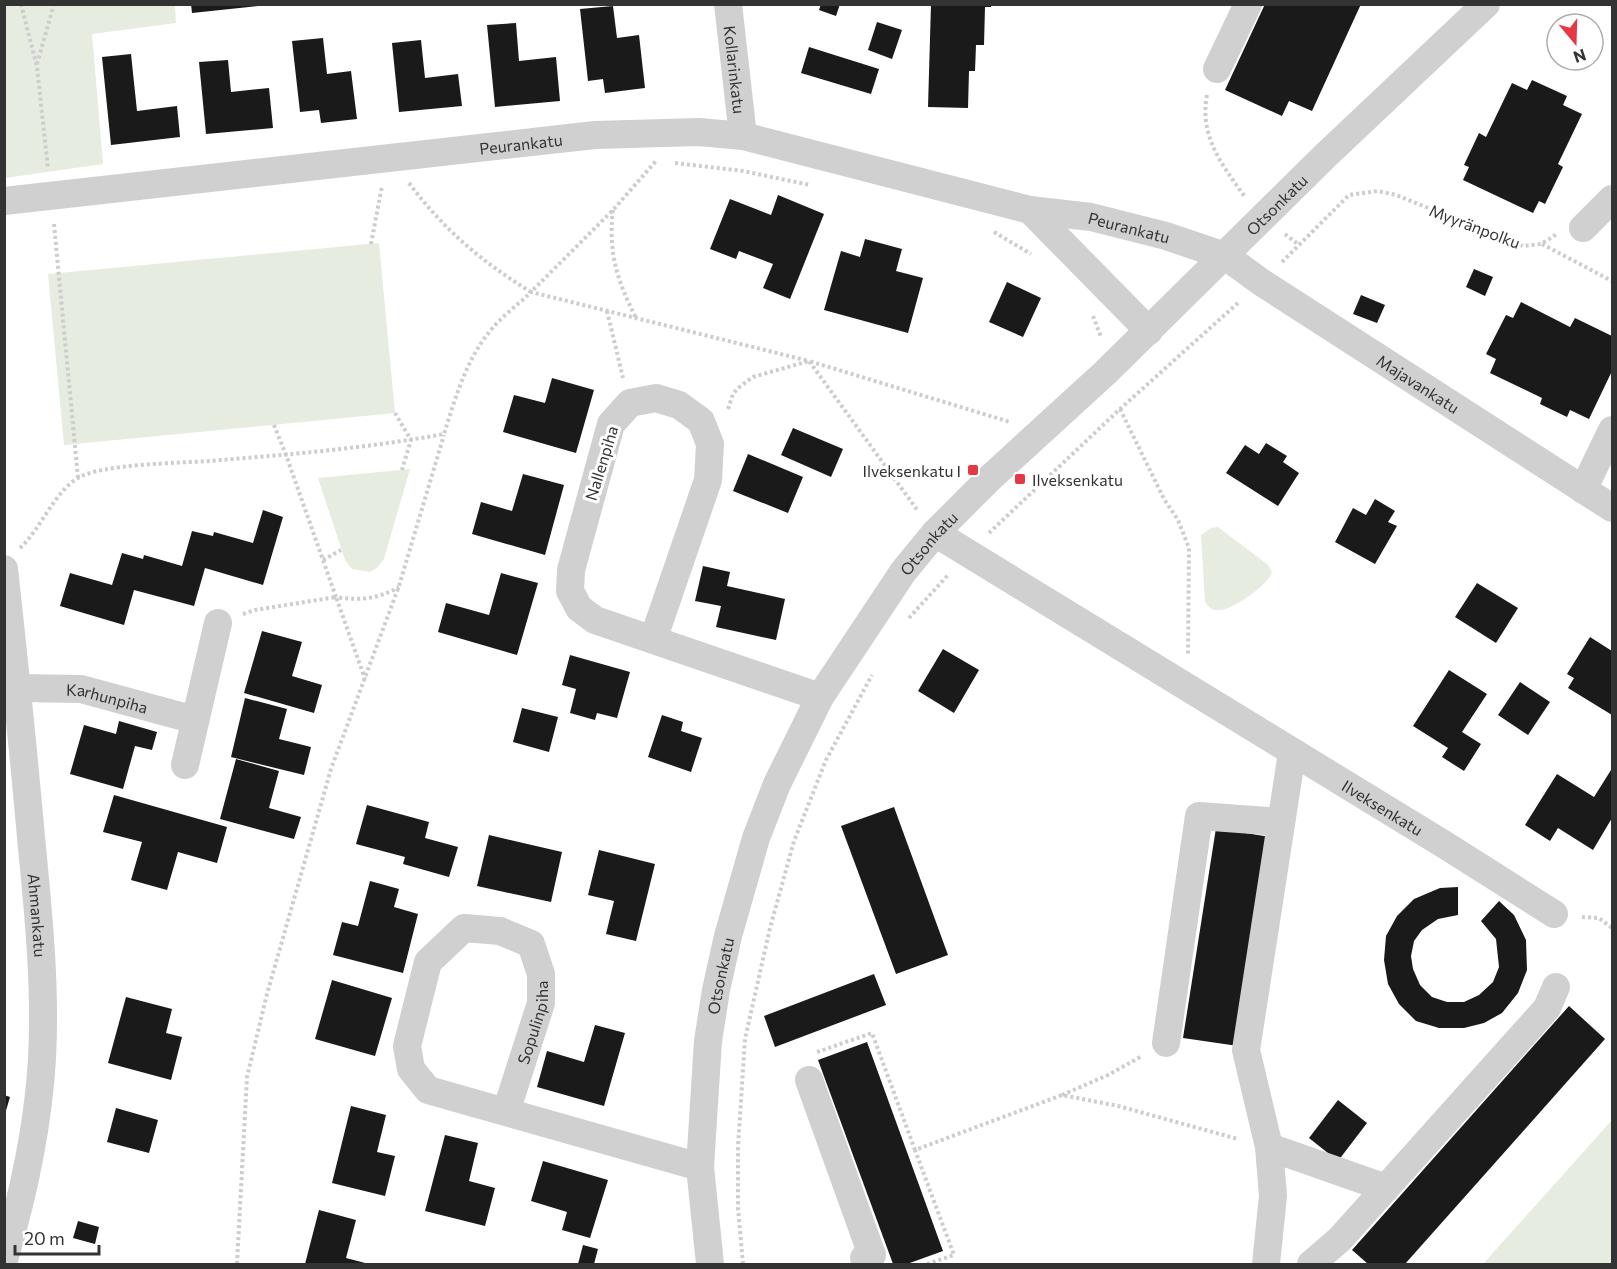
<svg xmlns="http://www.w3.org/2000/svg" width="1617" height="1269" viewBox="0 0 1617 1269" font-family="Commissioner,sans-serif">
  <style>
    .green { fill: #e6ecdf }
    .building { fill: #1a1a1a }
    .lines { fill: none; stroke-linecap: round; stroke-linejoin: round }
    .path { stroke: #cdcdcd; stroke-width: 4; stroke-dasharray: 3 3; stroke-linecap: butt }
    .minor { stroke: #d0d0d0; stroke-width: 28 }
    .poi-dot { fill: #e63946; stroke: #fff; stroke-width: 2 }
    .labels { text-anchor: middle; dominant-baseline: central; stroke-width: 6; stroke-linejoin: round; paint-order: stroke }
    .street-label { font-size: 16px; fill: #333; stroke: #fff }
    .poi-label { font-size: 16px; fill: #333; stroke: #fff; text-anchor: end }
  </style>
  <rect width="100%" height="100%" fill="#fff"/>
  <!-- green -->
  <g class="green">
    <path d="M4,5H175L176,23L92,34L103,164L5,178Z"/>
    <path d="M379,243L395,413L64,445L48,274Z"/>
    <path d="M410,469L384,559L377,568L370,572L352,569L345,560L318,478Z"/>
    <path d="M1218,527L1268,565L1272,572C1269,584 1233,610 1220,610C1213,611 1209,608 1205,602L1201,535L1211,528Z"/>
    <path d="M1612,1120V1264H1483Z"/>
  </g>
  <!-- building -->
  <g class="building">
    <path d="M191,4H258V6L192,13Z"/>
    <path d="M821,4H840L836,16L819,10Z"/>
    <path d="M931,4H991V7H985L984,45H976L975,71H969L968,108L928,107Z"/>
    <path d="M1265,4H1361L1312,111L1289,101L1282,116L1225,90Z"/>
    <path d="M613,6L617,38L639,35L645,88L605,93L603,79L588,81L580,9Z"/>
    <path d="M877,22L902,30L892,59L868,50Z"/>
    <path d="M516,23L519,61L556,57L560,101L495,107L487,25Z"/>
    <path d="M323,38L327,74L351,71L357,119L321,123L319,110L300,112L292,41Z"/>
    <path d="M421,40L425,78L458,74L462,106L399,112L392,43Z"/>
    <path d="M809,47L879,69L871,94L801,73Z"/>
    <path d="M131,54L137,111L177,106L180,137L111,145L102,57Z"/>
    <path d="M228,60L231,92L269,88L273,128L206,134L199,62Z"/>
    <path d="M1532,80L1567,96L1563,105L1582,114L1558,164L1563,167L1545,204L1539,201L1533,213L1463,180L1469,167L1464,165L1479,133L1486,137L1512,83L1527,90Z"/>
    <path d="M778,195L824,214L790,299L763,288L773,264L739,251L736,259L710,249L730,199L771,215Z"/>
    <path d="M865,239L902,249L896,271L923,278L908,333L824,310L841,251L860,257Z"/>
    <path d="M1474,269L1493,277L1485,296L1466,287Z"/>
    <path d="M1007,282L1041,298L1023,337L989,322Z"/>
    <path d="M1361,295L1385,305L1377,323L1353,314Z"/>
    <path d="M1521,302L1570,327L1575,318L1612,336L1611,344H1612V371L1589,419L1570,410L1567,417L1540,404L1542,398L1490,373L1496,359L1486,354L1506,315L1513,318Z"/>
    <path d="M552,378L594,390L576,453L503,432L514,395L545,403Z"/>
    <path d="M793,428L843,449L831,477L781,455Z"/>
    <path d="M1266,443L1287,456L1283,462L1299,473L1278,506L1226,473L1245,445L1259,454Z"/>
    <path d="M748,454L803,477L788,513L733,491Z"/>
    <path d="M523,474L564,485L545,555L472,534L481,502L512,511Z"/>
    <path d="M1375,499L1395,511L1388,522L1397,526L1375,564L1335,542L1353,508L1366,515Z"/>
    <path d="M263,510L283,517L263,585L205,568L194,606L134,590L124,625L60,606L70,573L112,585L122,553L143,559L144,555L182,566L192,531L213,536L214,532L253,543Z"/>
    <path d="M703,566L730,572L727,586L785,599L776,640L716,627L721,606L695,601Z"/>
    <path d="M501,573L538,583L517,655L438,632L446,603L489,615Z"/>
    <path d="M1477,583L1518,608L1496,643L1455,617Z"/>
    <path d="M262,631L302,642L292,676L322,685L314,713L244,693Z"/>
    <path d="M1590,637L1612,651V715L1568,688L1574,678L1567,674Z"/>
    <path d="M943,649L979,670L954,713L918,691Z"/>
    <path d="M570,655L630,672L617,718L597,713L595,720L570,713L576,689L562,685Z"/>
    <path d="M1449,670L1487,694L1462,732L1481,744L1464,771L1442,757L1448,748L1413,726Z"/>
    <path d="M1520,682L1550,702L1528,735L1498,715Z"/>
    <path d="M245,698L287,709L279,739L311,747L304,775L231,757Z"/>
    <path d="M522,708L558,717L549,752L513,742Z"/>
    <path d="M662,715L683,722L681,731L702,738L691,772L648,757Z"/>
    <path d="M119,721L157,732L152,750L135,746L123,789L70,774L84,725L116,734Z"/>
    <path d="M236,759L279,771L269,808L301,817L294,839L220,819Z"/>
    <path d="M1611,770L1612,818L1593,850L1558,828L1550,841L1525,825L1557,774L1594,797Z"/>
    <path d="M114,795L227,827L217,863L178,852L167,890L131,880L142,842L103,832Z"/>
    <path d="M367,805L429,822L425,838L458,847L449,877L403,864L405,857L356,844Z"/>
    <path d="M894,807L948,955L896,974L841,826Z"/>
    <path d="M1216,828L1270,837L1238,1046L1183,1038Z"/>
    <path d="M489,835L562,852L551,902L477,886Z"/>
    <path d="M599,850L655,864L636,941L606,934L614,901L588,895Z"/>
    <path d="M370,881L399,889L394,907L418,914L403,973L333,955L342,922L358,926Z"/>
    <path d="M1458,887V915L1438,919L1422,930L1414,941L1411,956L1413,969L1420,985L1432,997L1447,1002H1464L1479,995L1493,982L1499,967L1496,939L1481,921L1499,901L1514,915L1526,940L1527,970L1518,993L1502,1013L1484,1023L1464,1028H1439L1416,1021L1399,1004L1388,984L1384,960L1386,936L1397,916L1414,899L1440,888Z"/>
    <path d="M874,974L886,1005L775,1047L764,1016Z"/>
    <path d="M332,980L392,998L375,1056L315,1039Z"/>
    <path d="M126,997L172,1009L166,1033L182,1037L171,1080L108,1063Z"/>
    <path d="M1569,1006L1605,1039L1405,1264H1368L1352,1250Z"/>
    <path d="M595,1025L625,1033L604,1106L537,1087L547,1051L584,1062Z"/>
    <path d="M867,1042L943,1251L907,1264H893L818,1060Z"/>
    <path d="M4,1095L10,1097L5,1114H4Z"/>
    <path d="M1338,1100L1367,1123L1338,1161L1309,1138Z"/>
    <path d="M351,1106L386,1115L377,1152L395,1156L385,1196L332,1183Z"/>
    <path d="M116,1108L158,1120L149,1153L107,1142Z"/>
    <path d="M445,1135L478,1143L469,1181L495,1188L485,1226L425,1211Z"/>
    <path d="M543,1161L608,1180L590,1238L562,1230L567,1212L531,1201Z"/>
    <path d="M319,1210L356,1220L346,1258L369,1264H305Z"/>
    <path d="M78,1221L99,1227L95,1244L73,1238Z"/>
    <path d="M583,1245L598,1249L594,1264H578Z"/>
  </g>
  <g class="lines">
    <!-- path -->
    <g class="path">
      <path d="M21,4L37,67L48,169"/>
      <path d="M37,64L54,4"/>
      <path d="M1207,95C1199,136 1222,165 1245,197"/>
      <path d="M675,163L743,171L810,185"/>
      <path d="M409,183C444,230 482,262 531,292L613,210L656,161"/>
      <path d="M613,210C608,253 617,280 636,318"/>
      <path d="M54,224L78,478"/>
      <path d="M994,232L1031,254"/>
      <path d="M1285,234L1299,245"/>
      <path d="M371,244L382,186"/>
      <path d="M1542,244L1612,281"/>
      <path d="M1282,262L1349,195L1378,191L1396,195L1523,246L1541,244L1557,234"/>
      <path d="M607,311L623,378"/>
      <path d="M1093,316L1101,337"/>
      <path d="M728,409L733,394L738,388L753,377L809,361L1010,422"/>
      <path d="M1120,409L1164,499L1178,520L1189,548L1188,655"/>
      <path d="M395,413L411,440L402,470"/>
      <path d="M274,425L286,455L336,597C359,601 378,599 399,587"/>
      <path d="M989,533L1120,409L1239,302"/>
      <path d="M20,548C40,530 55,491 78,478C100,464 180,463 209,461C287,455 367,448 444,434C455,399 466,360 490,331C502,316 518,305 531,292L809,361L918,511"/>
      <path d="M323,560L341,550"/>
      <path d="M243,614L255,610L336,597L365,679"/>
      <path d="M909,618L948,575"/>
      <path d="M1582,917L1599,918L1612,928"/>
      <path d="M817,1052L872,1033L915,1150"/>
      <path d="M1062,1095L1108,1075L1142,1056"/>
      <path d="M237,1264L247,1077L267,994L331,769L399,586L444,435"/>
      <path d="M743,1264L738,1208V1147L745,1039L770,928L794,841L826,760L872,675"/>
      <path d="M927,1264L954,1255L915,1150L1062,1095L1118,1106L1238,1139"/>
    </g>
    <!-- minor -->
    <g class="minor">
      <path id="s1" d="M728,4L743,136"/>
      <path d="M1217,69L1248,4"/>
      <path id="s2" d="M4,201L595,135L699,132L743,136L1030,210L1091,217L1166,236L1225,256L1261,282L1612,508"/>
      <path d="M1030,210L1149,331"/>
      <path d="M1583,228L1612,199"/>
      <path d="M1583,490L1612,430"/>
      <path id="s3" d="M935,533L1445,845L1554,914"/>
      <path id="s4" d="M4,569C14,659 23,748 31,837C38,910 46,985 42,1059C38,1127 23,1196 4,1260"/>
      <path d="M653,640L708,480L710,444L701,421L679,405L656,398L630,403L611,424L571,570L570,591L579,608L595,620L820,697"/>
      <path id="s5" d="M18,688L81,689L195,720"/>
      <path d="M185,765L218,623"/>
      <path d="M1166,1043L1199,816L1281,822"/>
      <path d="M809,1080L872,1255L864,1258"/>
      <path id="s6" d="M506,1112L541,1003V974L531,944L500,931L464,928L428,962L407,1046L411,1069L428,1090L700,1167"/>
      <path d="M1269,1147L1386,1188"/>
      <path id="s7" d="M710,1264L700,1167L708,1041L716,990L728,936L756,838L777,784L820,697L903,572L935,533L989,479L1106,372L1325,156L1486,4"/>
      <path d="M1266,1264L1273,1196L1269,1147L1246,1050L1292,753"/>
      <path d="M1311,1264L1340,1239L1547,1008L1556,987"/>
    </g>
  </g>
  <!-- markers -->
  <g class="poi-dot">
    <rect x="967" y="464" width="12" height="12" rx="3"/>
    <rect x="1014" y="473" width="12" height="12" rx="3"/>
  </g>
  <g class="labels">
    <!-- street labels -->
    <g class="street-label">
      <text stroke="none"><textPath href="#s1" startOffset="66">Kollarinkatu</textPath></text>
      <text stroke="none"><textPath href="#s2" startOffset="520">Peurankatu</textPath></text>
      <text stroke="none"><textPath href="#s7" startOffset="1262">Otsonkatu</textPath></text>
      <text transform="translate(1475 226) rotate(21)">Myyränpolku</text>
      <text stroke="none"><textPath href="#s2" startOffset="1140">Peurankatu</textPath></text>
      <text stroke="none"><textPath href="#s2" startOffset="1472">Majavankatu</textPath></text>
      <text transform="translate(601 463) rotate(-73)">Nallenpiha</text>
      <text stroke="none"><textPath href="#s7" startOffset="776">Otsonkatu</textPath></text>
      <text stroke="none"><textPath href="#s5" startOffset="90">Karhunpiha</textPath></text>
      <text stroke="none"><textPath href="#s3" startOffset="525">Ilveksenkatu</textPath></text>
      <text stroke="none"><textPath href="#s4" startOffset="348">Ahmankatu</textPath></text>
      <text stroke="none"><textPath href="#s7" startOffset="290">Otsonkatu</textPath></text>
      <text stroke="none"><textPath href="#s6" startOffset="94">Sopulinpiha</textPath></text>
    </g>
    <!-- poi labels -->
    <g class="poi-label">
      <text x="961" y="470">Ilveksenkatu I</text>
      <text x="1032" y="479" text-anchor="start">Ilveksenkatu</text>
    </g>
  </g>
  <!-- border -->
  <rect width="1617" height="1269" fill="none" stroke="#333333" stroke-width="12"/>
  <!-- north arrow -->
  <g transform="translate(1575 42) rotate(161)"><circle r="28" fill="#ffffff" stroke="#adadad" stroke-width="1.5"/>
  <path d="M0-4.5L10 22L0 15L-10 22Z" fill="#e63946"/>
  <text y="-9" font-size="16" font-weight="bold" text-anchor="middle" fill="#333333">N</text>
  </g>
  <!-- scale -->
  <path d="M15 1245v9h84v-9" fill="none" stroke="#333333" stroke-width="3"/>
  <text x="24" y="1245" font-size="18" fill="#333333" stroke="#ffffff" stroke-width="4.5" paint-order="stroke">20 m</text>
</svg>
